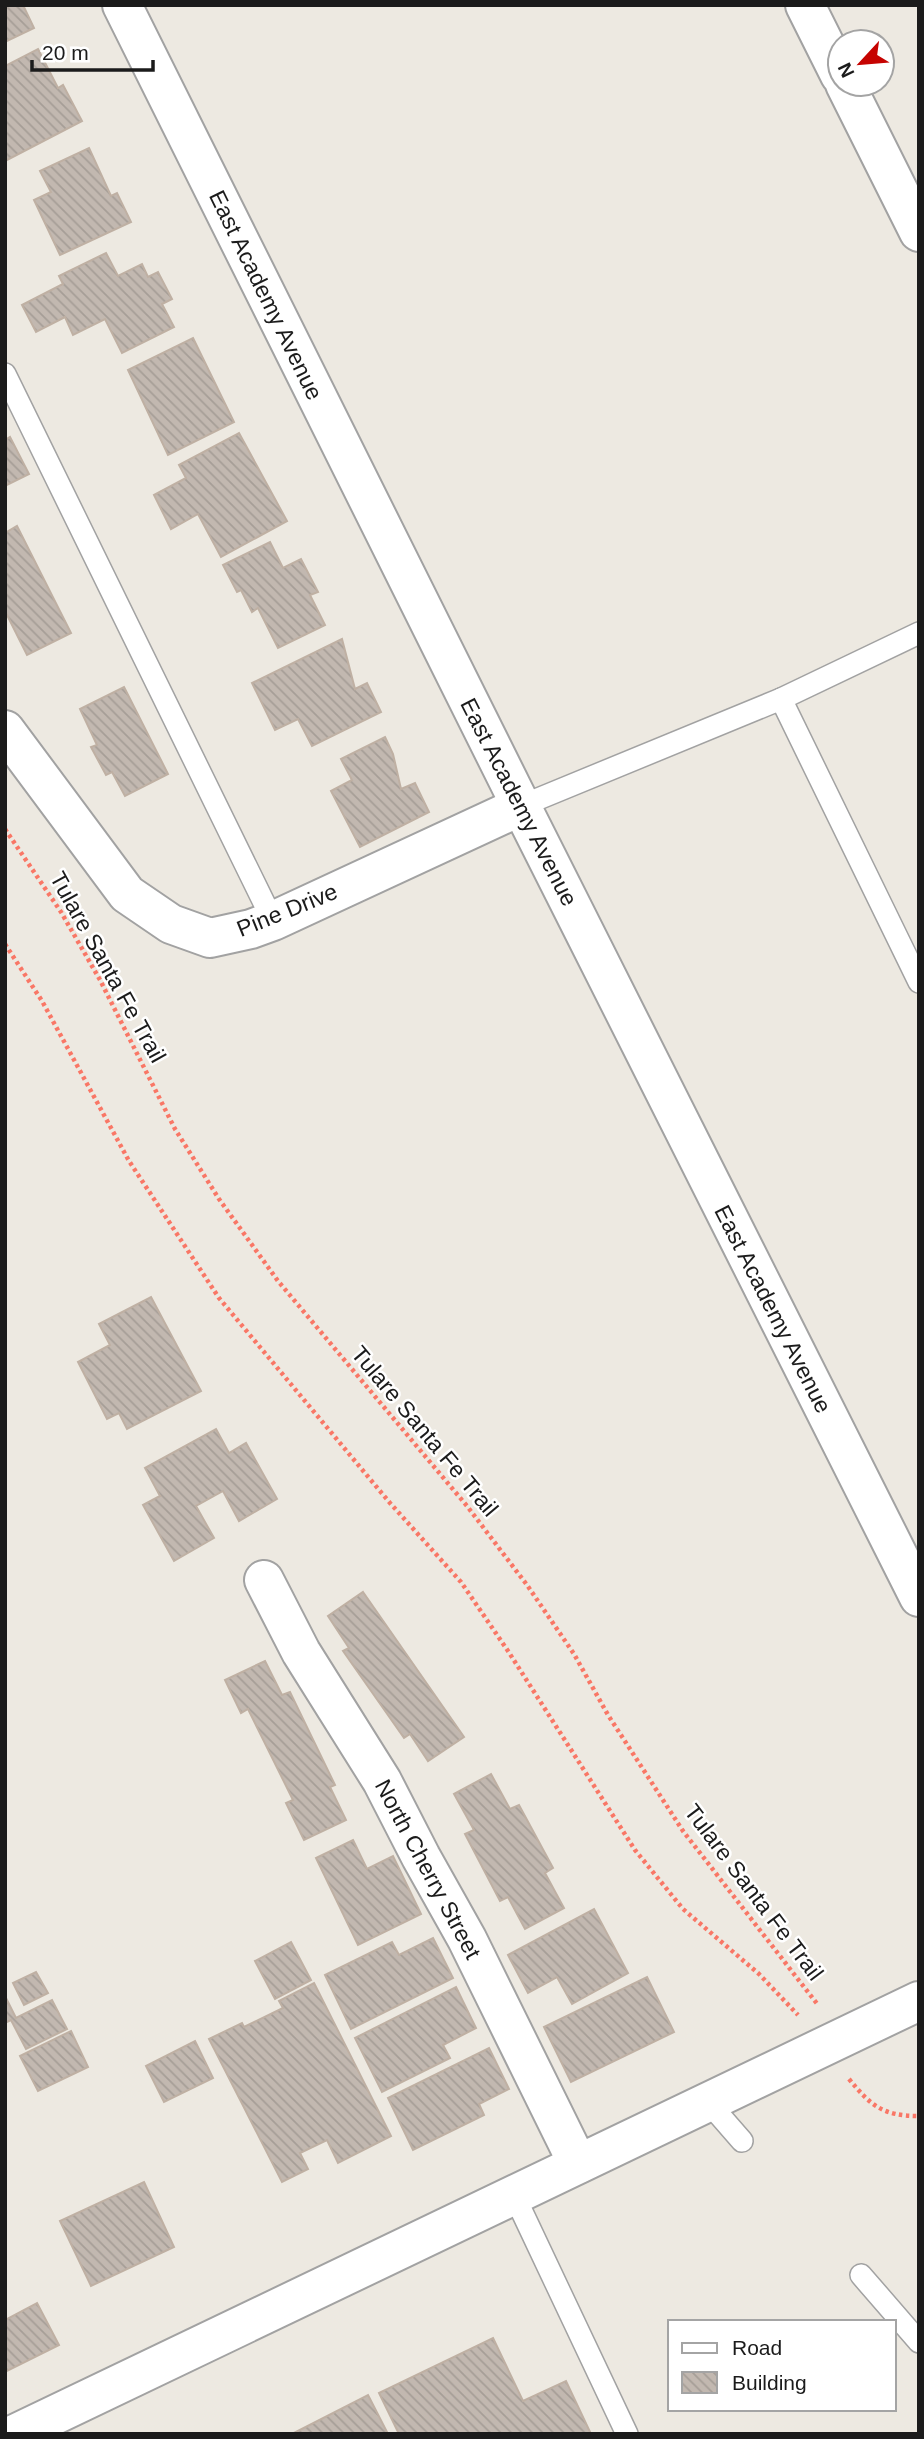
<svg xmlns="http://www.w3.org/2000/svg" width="924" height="2439" viewBox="0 0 924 2439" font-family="Arial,sans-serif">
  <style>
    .building { fill: url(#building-back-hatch); stroke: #bfb0a3; stroke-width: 2 }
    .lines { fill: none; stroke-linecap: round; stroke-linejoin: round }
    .service-casing { stroke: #a2a2a2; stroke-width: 24 }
    .minor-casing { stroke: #a2a2a2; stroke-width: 42 }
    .path { stroke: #f97766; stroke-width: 4.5; stroke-dasharray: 3.5 3.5; stroke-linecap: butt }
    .service { stroke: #fff; stroke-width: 21 }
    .minor { stroke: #fff; stroke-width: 38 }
    .labels { text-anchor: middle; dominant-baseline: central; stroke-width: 5; stroke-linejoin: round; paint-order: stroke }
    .street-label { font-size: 23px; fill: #1b1b1b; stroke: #fff }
  </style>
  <defs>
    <pattern id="building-back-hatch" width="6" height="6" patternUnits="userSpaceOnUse" patternTransform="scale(1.75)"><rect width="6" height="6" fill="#c2b8b0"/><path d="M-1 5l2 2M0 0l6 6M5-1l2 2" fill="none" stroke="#a69e97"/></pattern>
  </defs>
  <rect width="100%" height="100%" fill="#ede9e1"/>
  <!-- building -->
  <g class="building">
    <path d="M5,5H23L34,28L5,42Z"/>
    <path d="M38,49L58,88L63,85L82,121L5,161V66Z"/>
    <path d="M89,148L111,196L117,193L131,222L60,255L34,200L51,192L40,171Z"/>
    <path d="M106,253L118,276L142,264L148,277L158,272L172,299L162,304L174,327L122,353L105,319L73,335L65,317L36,332L22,305L63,284L59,276Z"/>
    <path d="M193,338L234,422L168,455L128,370Z"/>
    <path d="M239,433L287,521L221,557L198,514L171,529L154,495L186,478L179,465Z"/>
    <path d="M10,437L29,474L5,486V440Z"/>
    <path d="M17,526L71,633L27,655L5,611V533Z"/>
    <path d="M270,542L283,568L301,559L318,592L310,595L325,625L278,648L258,608L252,612L241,590L237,592L223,565Z"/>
    <path d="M342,639L355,689L367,683L381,712L312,746L298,719L275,730L252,683Z"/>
    <path d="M124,687L168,774L125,796L112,772L106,775L91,747L97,745L80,709Z"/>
    <path d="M385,737L393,754L401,789L415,783L429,812L360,847L331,791L352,780L341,759Z"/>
    <path d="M151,1297L201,1391L127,1429L119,1413L107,1419L78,1362L110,1345L99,1324Z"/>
    <path d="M216,1429L229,1453L246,1443L277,1499L239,1521L223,1491L196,1506L214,1538L174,1561L143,1505L160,1496L145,1468Z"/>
    <path d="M363,1592L464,1737L428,1761L410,1734L404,1738L343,1651L349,1648L328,1616Z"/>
    <path d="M265,1661L282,1695L290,1692L335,1785L330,1787L346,1820L304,1840L286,1803L293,1800L248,1709L241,1713L225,1680Z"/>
    <path d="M491,1774L510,1809L519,1805L553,1868L545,1873L564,1908L525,1929L508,1897L500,1901L465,1834L474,1830L454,1794Z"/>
    <path d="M353,1840L367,1869L393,1856L421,1914L358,1945L316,1858Z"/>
    <path d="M594,1909L628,1973L572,2004L557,1977L528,1993L508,1955Z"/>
    <path d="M433,1938L453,1978L351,2029L325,1975L392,1942L399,1955Z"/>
    <path d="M291,1942L311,1980L275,1999L255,1961Z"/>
    <path d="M36,1972L48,1993L24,2005L13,1983Z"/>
    <path d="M647,1977L674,2032L571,2082L544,2027Z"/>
    <path d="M314,1983L391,2136L338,2163L327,2140L300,2153L308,2169L282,2182L209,2039L242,2023L244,2027L283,2008L279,2001Z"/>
    <path d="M456,1987L476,2028L443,2045L450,2058L382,2092L355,2038Z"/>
    <path d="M5,1996L16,2018L52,2000L67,2029L26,2049L11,2020L5,2023Z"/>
    <path d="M71,2031L88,2067L38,2091L20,2056Z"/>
    <path d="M195,2041L213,2078L164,2102L146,2066Z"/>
    <path d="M489,2048L509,2089L479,2104L484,2115L413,2150L388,2098Z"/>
    <path d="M144,2182L174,2247L91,2286L60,2221Z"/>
    <path d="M37,2303L59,2345L5,2372V2320Z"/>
    <path d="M493,2338L523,2401L566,2381L591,2434H399L379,2393Z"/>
    <path d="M368,2395L388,2434H292Z"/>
  </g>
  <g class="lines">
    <defs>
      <g id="service">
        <path d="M5,374L273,921"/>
        <path d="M781,699L919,982"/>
        <path d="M521,806L781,699L919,633"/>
        <path d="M708,2102L742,2141"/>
        <path d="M514,2195L627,2434"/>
        <path d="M861,2275L919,2342"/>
      </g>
      <g id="minor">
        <path d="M122,5L521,806L919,1597"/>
        <path d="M805,5L840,75"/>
        <path d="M845,84L919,232"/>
        <path d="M5,730L127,894L171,924L210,938L251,929L273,921L521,806"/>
        <path d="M264,1580L301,1652L382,1781L421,1857L467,1939L578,2164"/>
        <path d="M15,2434L919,2001"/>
      </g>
    </defs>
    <!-- service casing -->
    <use href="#service" class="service-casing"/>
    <!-- minor casing -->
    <use href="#minor" class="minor-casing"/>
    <!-- path -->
    <g class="path">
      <path d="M5,829L61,912L100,980L175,1129L219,1199L278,1281L467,1506L527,1585L574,1654L608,1715L683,1831L818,2005"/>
      <path d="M5,944L42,1001L129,1161L219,1298L390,1503L461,1582L508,1651L635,1850L683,1909L759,1974L798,2015"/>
      <path d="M849,2079C871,2106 883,2116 919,2116"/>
    </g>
    <!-- service -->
    <use href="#service" class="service"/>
    <!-- minor -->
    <use href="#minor" class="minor"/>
  </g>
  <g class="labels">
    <!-- street labels -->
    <g class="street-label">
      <text transform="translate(266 295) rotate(64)">East Academy Avenue</text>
      <text transform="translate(519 802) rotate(63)">East Academy Avenue</text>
      <text transform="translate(287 910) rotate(-22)">Pine Drive</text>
      <text transform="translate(108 967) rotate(61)">Tulare Santa Fe Trail</text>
      <text transform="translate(773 1309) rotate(63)">East Academy Avenue</text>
      <text transform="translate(425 1431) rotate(50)">Tulare Santa Fe Trail</text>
      <text transform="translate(428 1869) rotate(62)">North Cherry Street</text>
      <text transform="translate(754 1892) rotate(53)">Tulare Santa Fe Trail</text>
    </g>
  </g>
  <!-- border -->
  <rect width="924" height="2439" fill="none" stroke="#1b1b1b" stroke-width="14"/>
  <!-- legend -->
  <rect x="668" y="2320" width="228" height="91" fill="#ffffff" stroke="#a4a4a4" stroke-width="2"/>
  <rect x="682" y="2343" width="35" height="10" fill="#ffffff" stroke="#a4a4a4" stroke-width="2"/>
  <text x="732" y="2355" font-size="21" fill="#1b1b1b">Road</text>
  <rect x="682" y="2372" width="35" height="21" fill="url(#building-back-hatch)" stroke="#a4a4a4" stroke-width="2"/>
  <text x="732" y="2390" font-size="21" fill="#1b1b1b">Building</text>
  <!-- north arrow -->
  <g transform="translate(861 63) rotate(244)"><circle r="33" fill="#ffffff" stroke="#a4a4a4" stroke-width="2"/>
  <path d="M0-5L12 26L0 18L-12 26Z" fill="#c60301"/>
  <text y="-10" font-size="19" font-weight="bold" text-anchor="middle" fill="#1b1b1b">N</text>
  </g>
  <!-- scale -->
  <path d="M32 60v10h121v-10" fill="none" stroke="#1b1b1b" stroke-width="3.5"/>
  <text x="42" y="60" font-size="21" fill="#1b1b1b" stroke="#ffffff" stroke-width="5" paint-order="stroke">20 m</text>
</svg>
